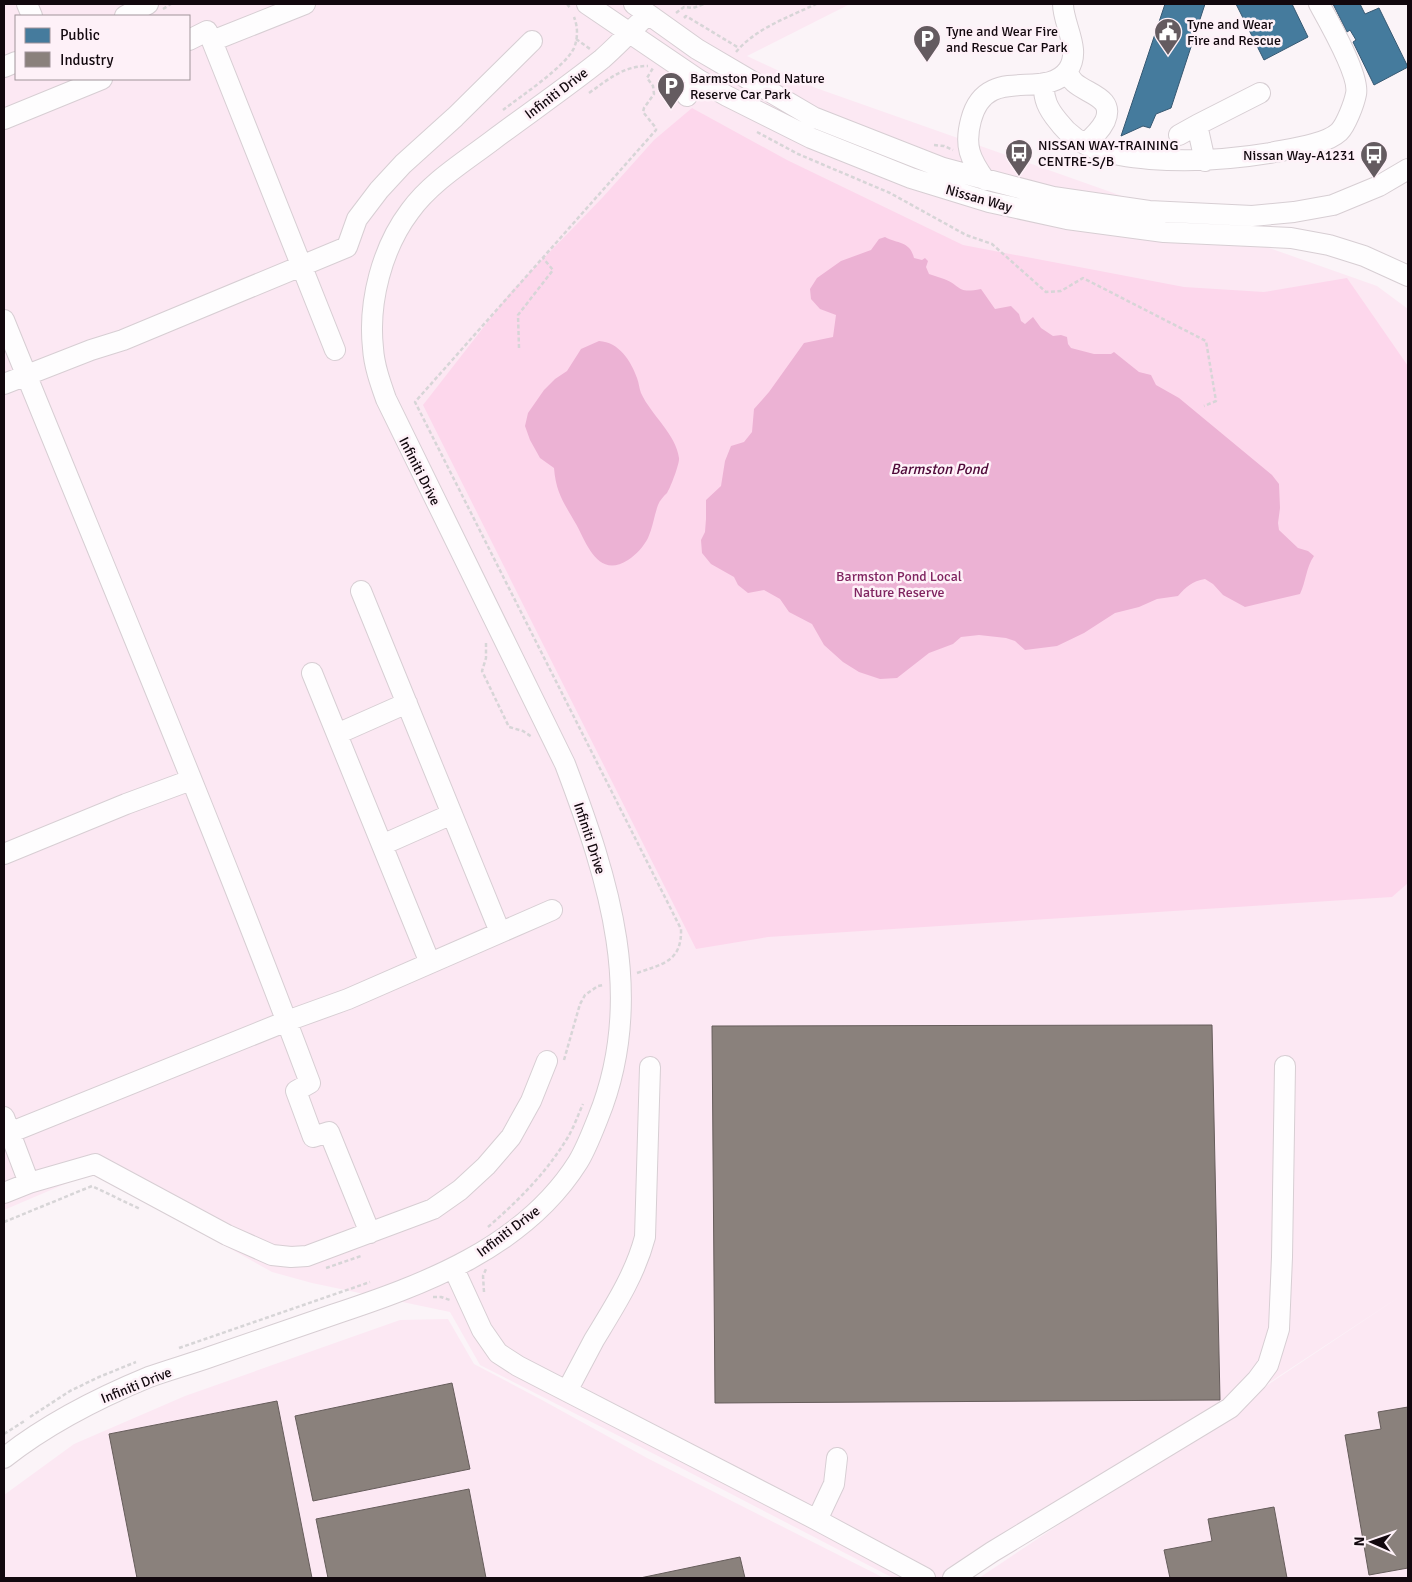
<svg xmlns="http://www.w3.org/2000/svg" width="1412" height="1582" font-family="Signika,sans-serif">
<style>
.built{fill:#fce8f3;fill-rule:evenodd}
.green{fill:#fdd7ec}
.water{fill:#ecb2d4}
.public{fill:#457b9d;stroke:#365872}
.industry{fill:#8a817c;stroke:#665d5b}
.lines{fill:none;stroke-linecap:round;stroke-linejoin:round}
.minor-casing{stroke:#d7ced3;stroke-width:22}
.path{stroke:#d7d5d7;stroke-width:2.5;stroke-dasharray:4 2.5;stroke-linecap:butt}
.minor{stroke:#fefdfe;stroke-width:20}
.labels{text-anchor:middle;stroke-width:5;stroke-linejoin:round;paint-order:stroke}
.poi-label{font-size:14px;fill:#12080e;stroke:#fef1f8;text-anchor:start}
.street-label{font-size:14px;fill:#12080e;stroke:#fef1f8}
.park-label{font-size:14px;fill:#802561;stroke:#fef1f8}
.water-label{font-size:15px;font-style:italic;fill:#4f0939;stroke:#fef1f8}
</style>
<rect width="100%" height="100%" fill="#fbf4f8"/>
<path class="built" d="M4,4H850L747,56L816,88L1377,286L1408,309V1578H979L1399,1297L972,1578H893L660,1457L480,1365L450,1312L312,1283L272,1272L93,1172L4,1210ZM16,16H189V79H16Z
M448,1319L474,1364L542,1400L647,1458L884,1578H4V1495L74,1444L185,1396L400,1320Z"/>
<path class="green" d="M692,108L787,160L963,245L1184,287L1264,292L1347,278L1408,366V883L1392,897L768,937L696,949L423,405L511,292L603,197L654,140Z"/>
<path class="water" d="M885,237C898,244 910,241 914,258L922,260L925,258L928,261L926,267L929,274C934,276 939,277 944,279C962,286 956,294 981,289L995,309L1011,306L1019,314L1021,321L1025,324L1033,317L1041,328L1053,336L1061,335L1067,337L1068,344L1071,348L1094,354H1111L1114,352L1139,372L1151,375L1156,385L1179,398L1272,475L1279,484L1280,508L1278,523L1279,530L1298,548L1308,551L1314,556C1306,567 1306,582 1300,594L1245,607L1223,595L1213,584L1205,579C1192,581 1186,587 1178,596L1157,599L1139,607L1115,613L1084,633L1057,646L1025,650L1015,641L1006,638L979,635L961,637L953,644L929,653L897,678L880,679L859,672L843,662L824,645L812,624L789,612L780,599L764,590L748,593L738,585L734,577L711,564L702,553L701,540L705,532L706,519V500L721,486L725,461L731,446L744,442L752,432L754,409L769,392L804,343L833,337L836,315L820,309L811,299L810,289L817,278L841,261L871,250L879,239Z
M599,341C619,342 631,361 637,378C639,383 639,388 641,393C651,415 676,434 679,458C680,463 670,489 667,493C663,497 660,500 658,505C654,516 653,527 648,538C644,546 636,555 628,560C598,579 587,544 576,524C564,503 556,493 554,468L540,458L530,440L525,426L528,413L544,390L555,379L567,371L581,349Z"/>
<path class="public" d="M1165,4H1205L1171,108L1156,114L1150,128L1143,126L1121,136Z
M1236,4H1292L1308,37L1264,60Z
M1333,4H1360L1365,14L1379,8L1408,67L1374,85L1353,42L1356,40L1350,30L1347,32Z"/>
<path class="industry" d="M1212,1025L1220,1400L715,1403L712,1026Z
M452,1383L470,1469L313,1501L295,1416Z
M277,1401L312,1578H137L109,1434Z
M1408,1407V1568L1369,1575L1345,1435L1381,1429L1378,1412Z
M469,1489L486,1578H328L316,1519Z
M1274,1507L1287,1578H1170L1164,1550L1212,1541L1208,1519Z
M740,1557L745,1578H640Z"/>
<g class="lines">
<defs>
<path id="minor" d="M27,4L32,16
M305,4L212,41L335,350
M587,4L699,80L727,96L811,138L911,178L989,202L1067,219L1164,232L1291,238L1329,245L1364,256L1408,276
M634,4L697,49L813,117L943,168L1053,197L1149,211L1252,216L1294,212L1333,205L1379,186L1408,169
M125,16L148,4
M189,40L207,31L212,41
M4,67L16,62
M1068,70C1069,94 1118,91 1105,121C1100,131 1093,137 1085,144
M1044,83C1043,99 1048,109 1058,121C1080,151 1115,156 1150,159C1192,162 1228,160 1270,153C1289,149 1325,145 1339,132C1346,125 1354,104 1356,94C1360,76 1329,22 1319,4
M687,96L699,80
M4,119L102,79
M1179,135L1197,125
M1205,161L1197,125L1260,93
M985,180C970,159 964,146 971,120C986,62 1045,102 1068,70C1082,50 1063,25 1063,4
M4,320C107,574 214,827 310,1083L296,1091L313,1137L329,1132L370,1233
M4,384L91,350L123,340L347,247L357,219L379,190L403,164L455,117L532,41
M361,591L500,932
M312,673L430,963
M337,734L407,703
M382,845L452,814
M4,854L126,804L191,780
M4,1117L29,1183
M4,1135L287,1021L348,999L552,910
M4,1193L29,1183L95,1164L227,1235L272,1255L291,1257L307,1256L433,1209L460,1190L486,1166L511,1137L531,1101L547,1061
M454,1269L482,1330L498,1353L518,1366L817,1520L925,1578
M567,1391C576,1374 585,1357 594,1340C614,1307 635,1275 645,1237L650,1067
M4,1458C47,1424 98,1398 149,1377C169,1370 190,1364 210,1357C251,1343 291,1329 332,1315C423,1285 524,1248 578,1162C586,1149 592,1133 598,1118C647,998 609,880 565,764L386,399C380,382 374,365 373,348C368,302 382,248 410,211C431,182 464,162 493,140C529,113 567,87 602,59C618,45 633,29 648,14
M817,1520L834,1484L837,1458
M953,1578L992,1552L1230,1408L1257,1380L1268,1365L1279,1329L1282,1257L1285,1066"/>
</defs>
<use href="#minor" class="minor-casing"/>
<path class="path" d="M567,4L571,9
M163,9L171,4
M676,13L684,7L693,8L704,4
M684,18L686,16L739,48
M576,39L590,49
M736,52C756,28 789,17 816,4
M589,93C609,79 623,66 648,66
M503,110C521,96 565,67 574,48C578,38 578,27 574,17
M757,132L798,154L890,193L966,235L992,244L1046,292L1061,291L1083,278L1206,341L1216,401L1204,406
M934,145L944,146L953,150
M519,348L518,315L553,270L543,258
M486,643V658L482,671L509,727L523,731L532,737
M637,973C662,964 682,962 681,929L415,402L656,130V128L643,112L644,108L654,94L653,86L647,78L653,68
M564,1060L580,1004L585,995L598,986L603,985
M4,1222L92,1186L140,1209
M488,1227C519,1200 547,1172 568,1137C574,1127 578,1115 583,1104
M326,1268L361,1256
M484,1292L483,1276L486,1269
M433,1297H441L450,1300
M179,1348L370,1282
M30,1417L70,1391L99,1377L136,1362
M4,1434L26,1420"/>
<use href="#minor" class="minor"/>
</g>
<defs>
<symbol id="civic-pin" viewBox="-11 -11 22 30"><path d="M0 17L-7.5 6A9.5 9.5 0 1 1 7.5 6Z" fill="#645b60" stroke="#fef1f8"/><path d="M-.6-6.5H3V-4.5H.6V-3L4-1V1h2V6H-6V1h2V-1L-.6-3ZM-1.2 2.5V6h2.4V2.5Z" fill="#fff"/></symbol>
<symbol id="parking-pin" viewBox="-11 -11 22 30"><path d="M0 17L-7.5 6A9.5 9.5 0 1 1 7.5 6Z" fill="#645b60" stroke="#fef1f8"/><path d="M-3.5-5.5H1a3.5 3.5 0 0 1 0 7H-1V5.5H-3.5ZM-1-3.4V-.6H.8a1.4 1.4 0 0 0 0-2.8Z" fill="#fff"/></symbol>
<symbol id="bus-pin" viewBox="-11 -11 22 30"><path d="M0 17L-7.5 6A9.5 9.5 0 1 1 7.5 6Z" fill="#645b60" stroke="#fef1f8"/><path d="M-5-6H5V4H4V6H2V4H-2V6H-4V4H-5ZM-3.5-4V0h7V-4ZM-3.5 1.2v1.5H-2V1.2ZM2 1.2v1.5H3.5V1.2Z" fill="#fff"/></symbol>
</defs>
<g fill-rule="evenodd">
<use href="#civic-pin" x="1152" y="16" width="32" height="43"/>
<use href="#parking-pin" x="911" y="23" width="32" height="43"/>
<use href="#parking-pin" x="655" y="70" width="32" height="43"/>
<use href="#bus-pin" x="1003" y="137" width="32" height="43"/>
<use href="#bus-pin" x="1358" y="139" width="32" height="43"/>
</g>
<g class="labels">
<g class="poi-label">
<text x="1187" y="29">Tyne and Wear<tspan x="1187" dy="16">Fire and Rescue</tspan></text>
<text x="946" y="36">Tyne and Wear Fire<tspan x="946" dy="16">and Rescue Car Park</tspan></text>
<text x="690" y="83">Barmston Pond Nature<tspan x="690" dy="16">Reserve Car Park</tspan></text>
<text x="1038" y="150">NISSAN WAY-TRAINING<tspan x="1038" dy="16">CENTRE-S/B</tspan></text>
<text x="1355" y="160" text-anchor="end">Nissan Way-A1231</text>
</g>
<g class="street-label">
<text transform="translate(556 93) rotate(-37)" y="5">Infiniti Drive</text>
<text transform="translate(979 198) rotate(16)" y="5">Nissan Way</text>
<text transform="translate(420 471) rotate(63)" y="5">Infiniti Drive</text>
<text transform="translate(590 838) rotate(72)" y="5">Infiniti Drive</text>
<text transform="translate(508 1231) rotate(-37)" y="5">Infiniti Drive</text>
<text transform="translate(136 1385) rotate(-22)" y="5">Infiniti Drive</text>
</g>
<g class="park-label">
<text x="899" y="581">Barmston Pond Local<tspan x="899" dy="16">Nature Reserve</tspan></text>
</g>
<g class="water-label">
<text x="939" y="474">Barmston Pond</text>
</g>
</g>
<rect width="1412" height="1582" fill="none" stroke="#12080e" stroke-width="10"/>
<rect x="15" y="15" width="175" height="65" fill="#fef1f8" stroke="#a0949a"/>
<rect x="25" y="28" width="25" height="15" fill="#457b9d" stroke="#a0949a"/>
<text x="60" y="40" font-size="15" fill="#12080e">Public</text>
<rect x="25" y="52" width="25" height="15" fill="#8a817c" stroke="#a0949a"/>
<text x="60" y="65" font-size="15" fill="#12080e">Industry</text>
<g transform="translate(1372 1542) rotate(272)" stroke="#fef1f8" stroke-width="4" paint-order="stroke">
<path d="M0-4L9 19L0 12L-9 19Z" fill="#12080e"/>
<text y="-8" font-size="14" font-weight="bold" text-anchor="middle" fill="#12080e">N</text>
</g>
</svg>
